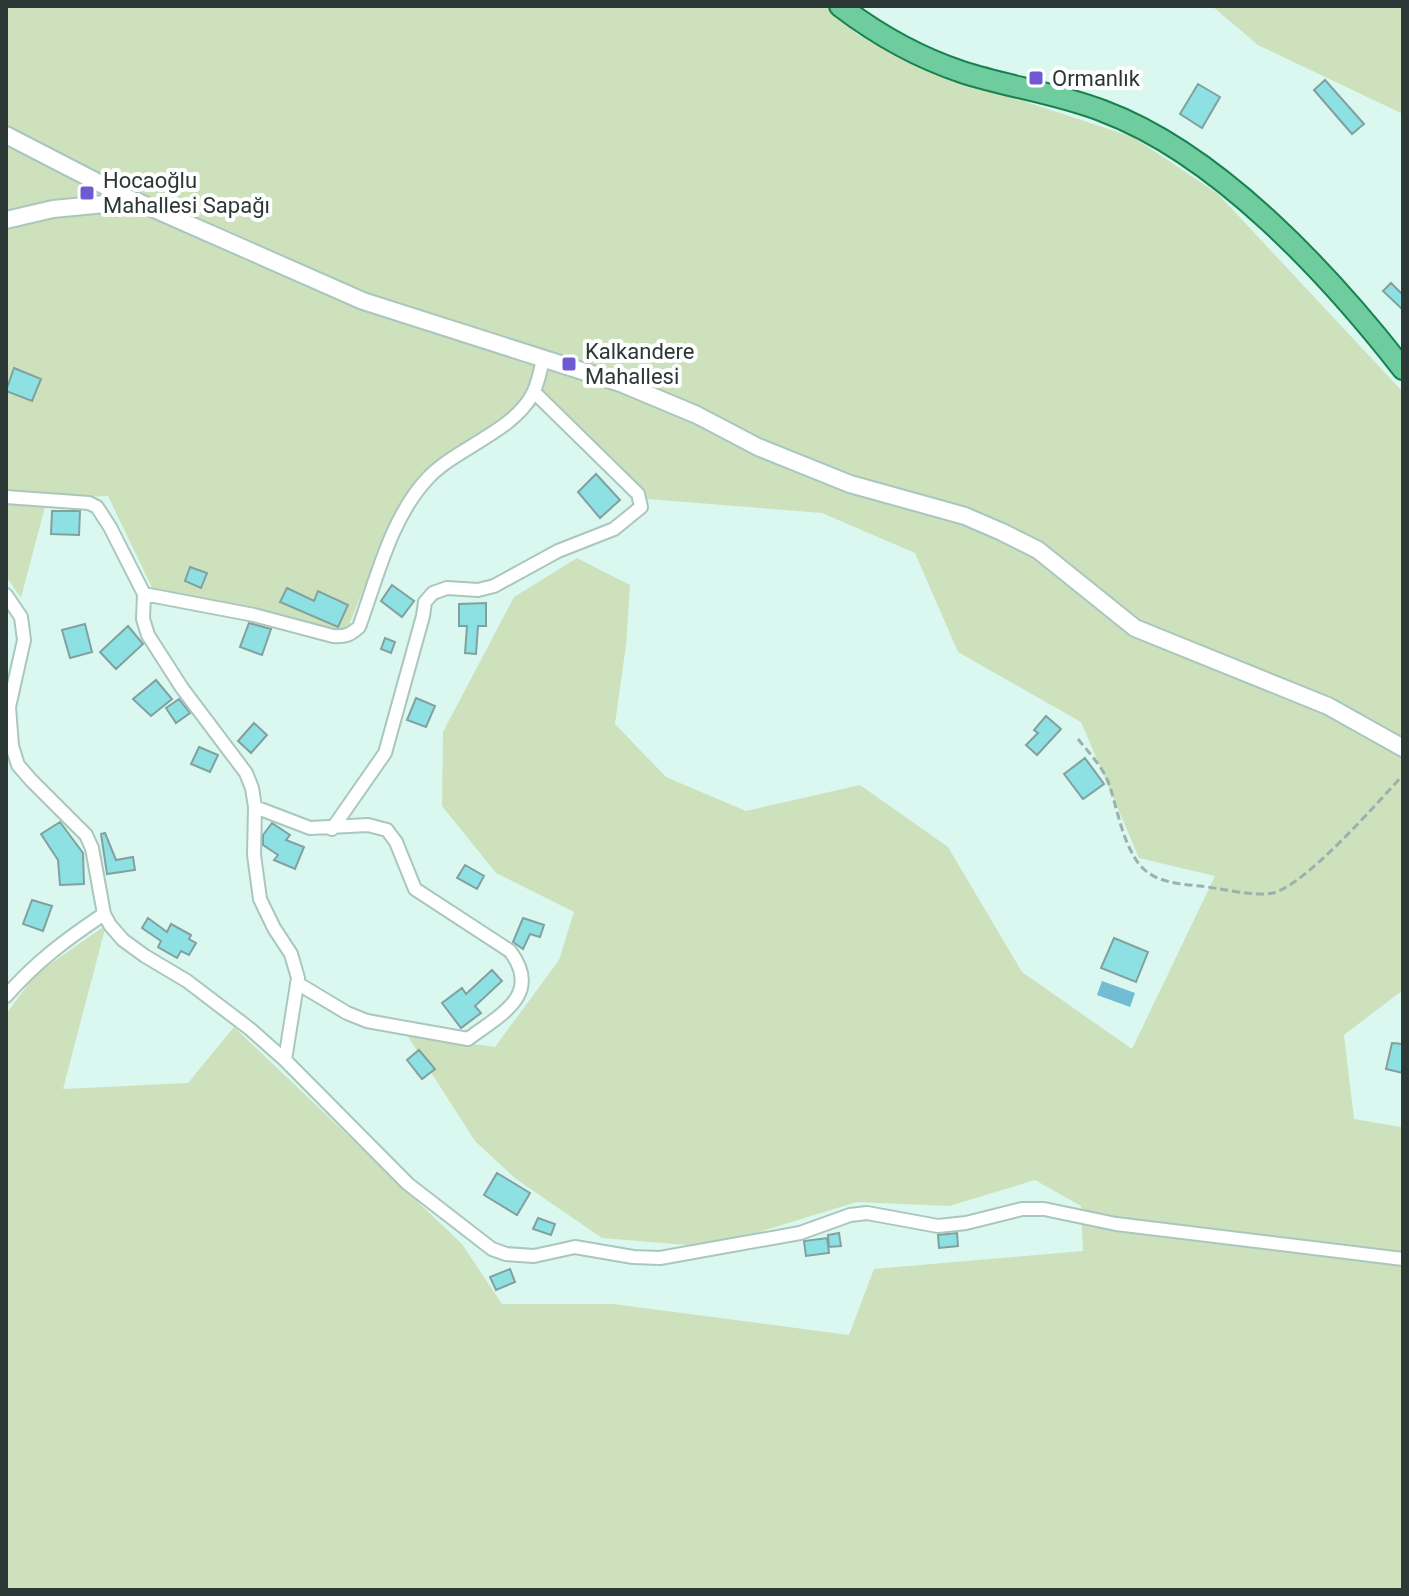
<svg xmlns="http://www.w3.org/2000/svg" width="1409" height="1596" font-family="Roboto,sans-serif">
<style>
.green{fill:#cee1bd}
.water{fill:#72bdd4}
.building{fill:#8de1e3;stroke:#82a0a0;stroke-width:2}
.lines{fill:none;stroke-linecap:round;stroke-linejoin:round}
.minor-casing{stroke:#aac7be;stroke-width:16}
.tertiary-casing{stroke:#aac7be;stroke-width:20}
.primary-casing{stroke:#18824f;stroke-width:24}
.path{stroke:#9ab2ab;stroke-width:3;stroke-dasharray:8 4;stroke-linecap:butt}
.minor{stroke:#fff;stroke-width:12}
.tertiary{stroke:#fff;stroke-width:16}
.primary{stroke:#6ecc9e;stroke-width:20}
.poi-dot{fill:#6f5ad4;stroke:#fff;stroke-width:3}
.labels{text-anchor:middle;stroke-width:8;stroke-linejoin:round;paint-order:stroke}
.poi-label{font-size:22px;fill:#2c3835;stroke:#fff;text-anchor:start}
</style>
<rect width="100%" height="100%" fill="#daf8ef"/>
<path class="green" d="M6,6H828L857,34L932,71L1133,137L1217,193L1403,392V990L1344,1035L1354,1119L1401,1127L1403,1135V1590H6V1014L36,974L106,925L63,1089L188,1083L234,1027L462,1244L502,1304H613L849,1335L874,1269L1083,1251L1081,1206L1035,1180L949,1206L857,1202L710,1247L602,1238L516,1179L475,1141L407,1035L495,1047L559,960L574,912L496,873L442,806L443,732L514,597L577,558L630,585L626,645L615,724L666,777L746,811L860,785L948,847L1022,972L1132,1049L1215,876L1139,858L1081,722L958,652L915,553L822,513L647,499L542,402L460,456L396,511L343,639L156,596L108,496L47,499L21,598L6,576Z
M1212,6H1403V114L1258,45Z"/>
<path class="water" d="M1102,981L1135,993L1130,1007L1097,995Z"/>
<path class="building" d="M1325,80L1364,124L1352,134L1314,90Z
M1198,84L1220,97L1202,128L1180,114Z
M1391,283L1403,295V310L1383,291Z
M14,368L41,379L32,401L6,391Z
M596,474L620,500L600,518L578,492Z
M52,511H80L79,535L51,534Z
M190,567L207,573L201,588L185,581Z
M392,585L414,601L402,617L381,601Z
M287,588L314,601L318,591L348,605L338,627L280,602Z
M486,603V626H478L476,654L465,653L467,626H459V604Z
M249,623L271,629L262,655L240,647Z
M85,624L92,652L70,658L62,630Z
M128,626L143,644L116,669L100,652Z
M385,638L395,642L391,653L381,649Z
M156,680L172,699L151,716L133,699Z
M416,698L435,706L426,727L407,720Z
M179,699L190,713L176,723L166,708Z
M1046,716L1061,729L1037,755L1026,745L1038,733L1034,730Z
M254,723L267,735L251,753L238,741Z
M199,747L218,755L210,772L191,764Z
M1085,758L1104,784L1083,799L1064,774Z
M60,822L83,853L84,884L60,885L58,860L41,834Z
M272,823L290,835L286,840L304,847L295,869L274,860L278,855L263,845V835Z
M105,833L116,860L133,857L135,870L107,874L101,834Z
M465,865L484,876L477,889L457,878Z
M32,900L52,906L43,931L23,924Z
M148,918L167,932L171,924L191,935L189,939L196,943L189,955L181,951L177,958L158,947L161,941L142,928Z
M523,918L544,925L540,937L530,934L523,949L513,942Z
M1114,938L1148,952L1136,982L1101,968Z
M492,970L502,981L475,1006L481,1013L461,1028L442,1003L462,988L466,994Z
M1392,1043L1403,1044V1073L1386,1069Z
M419,1050L435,1069L422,1079L407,1060Z
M497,1173L530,1193L517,1215L484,1195Z
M538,1218L555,1224L551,1235L533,1229Z
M839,1233L841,1246L829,1247L828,1235Z
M957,1233L958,1246L939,1248L938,1235Z
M827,1238L829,1253L806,1256L804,1241Z
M510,1269L515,1282L496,1290L490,1277Z"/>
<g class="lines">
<defs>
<path id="minor" d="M6,497L89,503L97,507L110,527L144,594L143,619L148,635L182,688L246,773L252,788L255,807L254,855L260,899L274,928L291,954L298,978L285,1060
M144,594L254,615L333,636C345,637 350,635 359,627C377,578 391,517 428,478C456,448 512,432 532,395C538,385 540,371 543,360
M6,595L21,617L24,640L9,707L12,746L18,765L31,780L86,835L92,848L104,914L110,925L123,940L145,956L187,981L250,1029L285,1060L408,1184L492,1249L506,1254L534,1256L575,1247L633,1257L660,1258L800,1233L850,1215L867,1213L938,1226L966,1223L1022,1209H1044L1116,1224L1403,1259
M255,807L310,828L368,825L387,830L396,842L415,889L510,951C543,995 500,1015 468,1039L367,1021L347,1013L297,983
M332,829L385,753L423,616L425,602L433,593L447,588L478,590L494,586L558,551L614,529L641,507L638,494L534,392
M6,996C36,962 65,940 104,914"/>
<path id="tertiary" d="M6,135L134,201
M6,220L53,209L136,201L363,301L623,384L697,415L758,447L850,484L965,516L1002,532L1038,550L1135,628L1328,706L1403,748"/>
<path id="primary" d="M840,6C878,35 917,57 962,72C1008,87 1057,93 1103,111C1218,154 1328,273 1403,369"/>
</defs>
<use href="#minor" class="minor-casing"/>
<use href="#tertiary" class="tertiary-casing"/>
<use href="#primary" class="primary-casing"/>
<path class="path" d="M1078,739C1089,753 1103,767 1109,784C1118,811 1122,841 1139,864C1153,882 1178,884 1200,886C1219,888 1255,897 1273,893C1307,884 1377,803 1403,775"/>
<use href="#minor" class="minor"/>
<use href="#tertiary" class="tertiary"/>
<use href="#primary" class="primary"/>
</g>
<g class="poi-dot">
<rect x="1028" y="70" width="16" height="16" rx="4"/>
<rect x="79" y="185" width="16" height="16" rx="4"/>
<rect x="561" y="356" width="16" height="16" rx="4"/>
</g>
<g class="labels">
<g class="poi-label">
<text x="1052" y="86">Ormanlık</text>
<text x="103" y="188">Hocaoğlu<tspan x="103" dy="25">Mahallesi Sapağı</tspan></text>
<text x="585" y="359">Kalkandere<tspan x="585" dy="25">Mahallesi</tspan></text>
</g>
</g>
<rect width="1409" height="1596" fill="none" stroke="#2c3835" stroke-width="16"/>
</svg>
